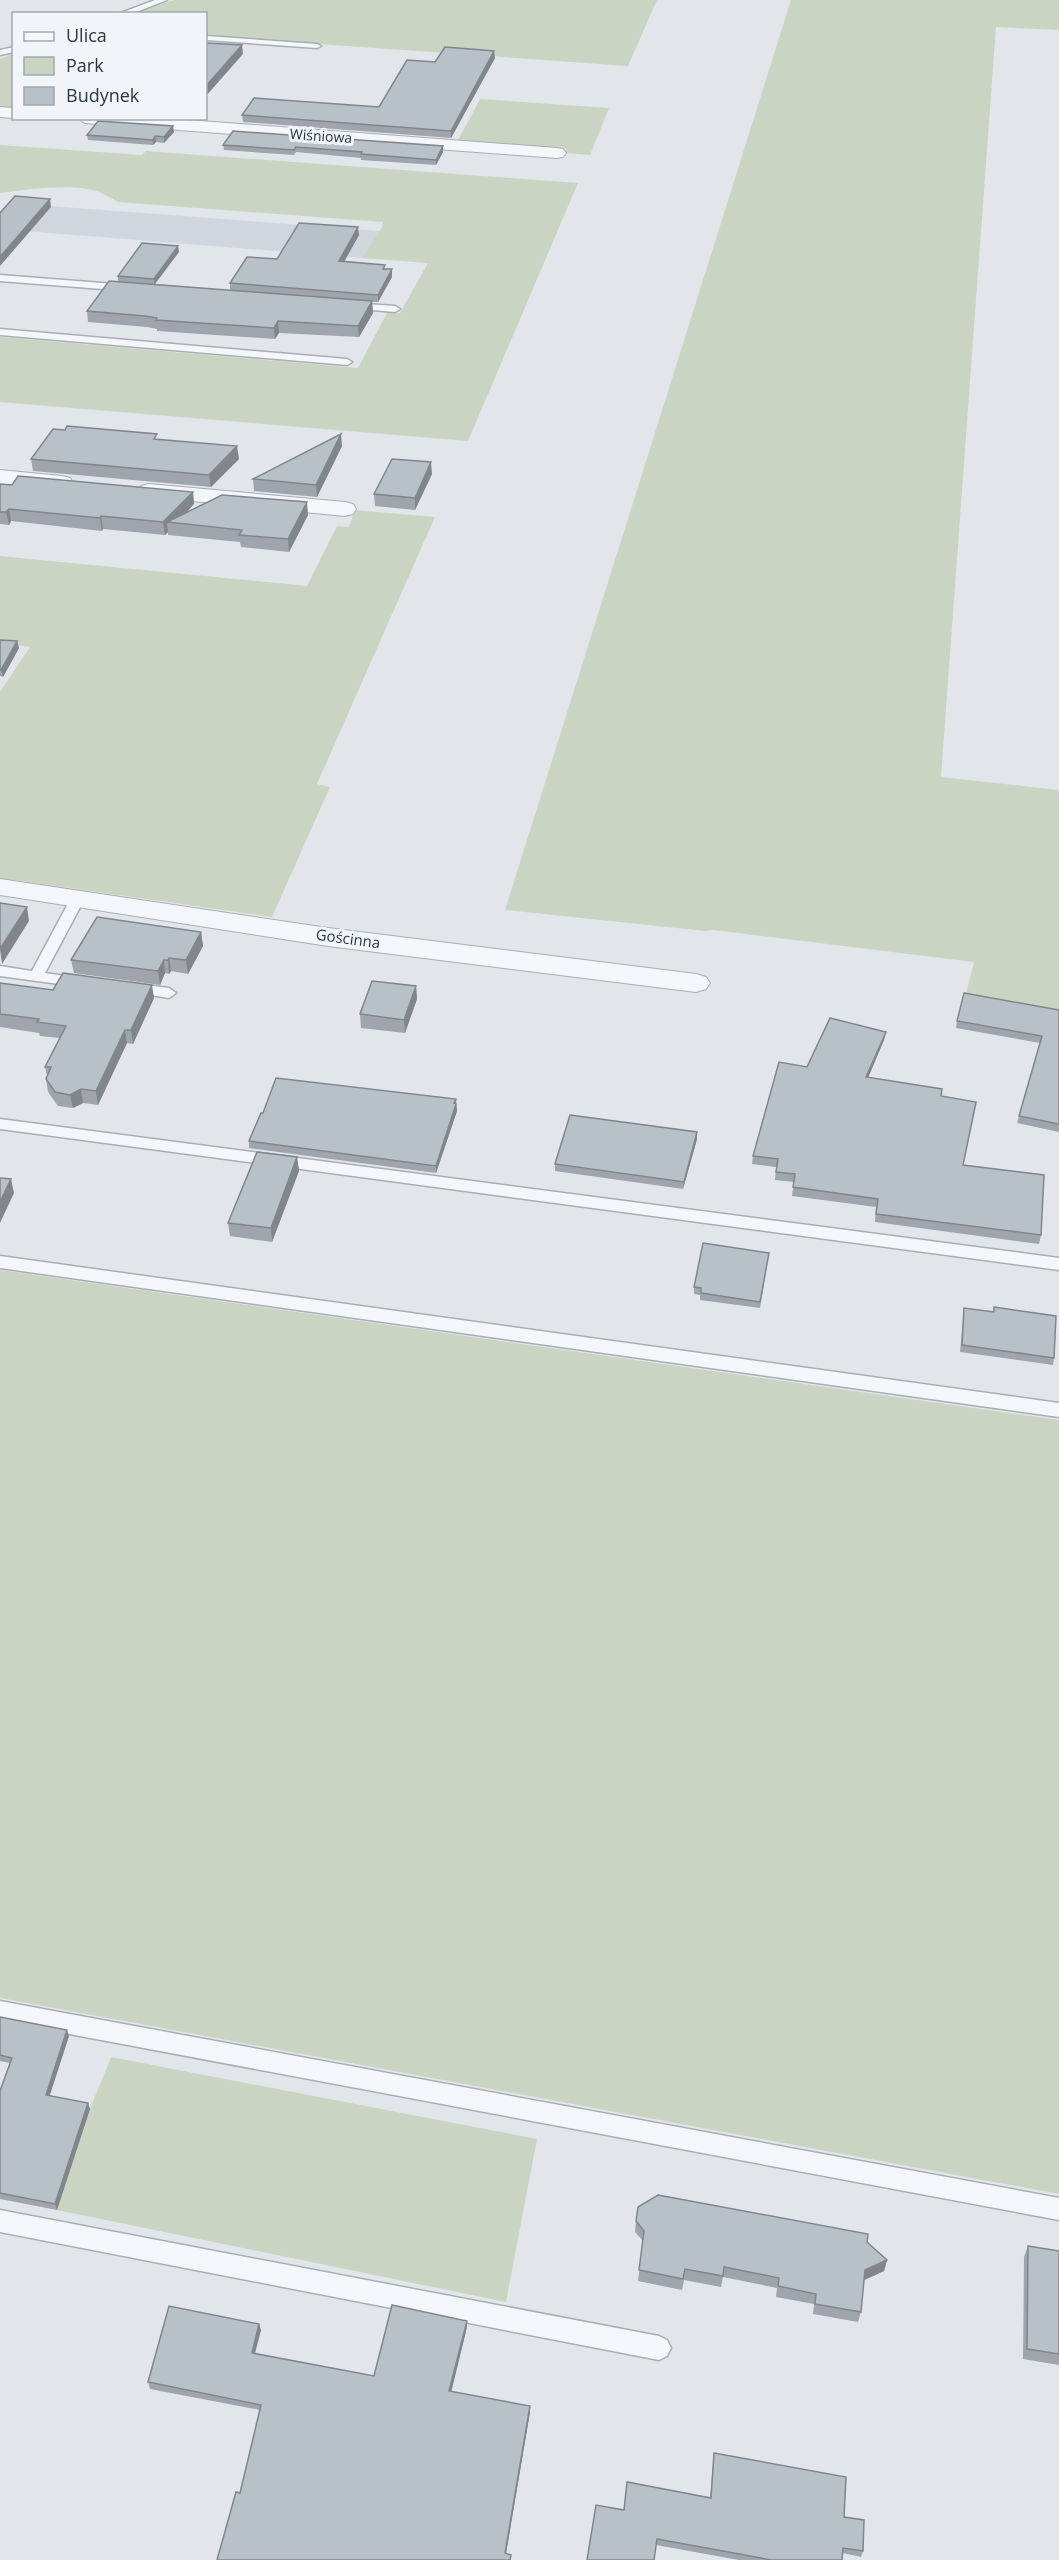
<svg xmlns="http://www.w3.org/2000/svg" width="1059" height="2560" font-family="'Open Sans',sans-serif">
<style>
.built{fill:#cfd6dd}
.green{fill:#c9d5c2}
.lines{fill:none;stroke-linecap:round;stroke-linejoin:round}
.service-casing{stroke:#a7aeb5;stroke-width:3}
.minor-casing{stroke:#a7aeb5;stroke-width:2}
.service{fill:#f5f6f9;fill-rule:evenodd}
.minor{fill:#f5f6f9;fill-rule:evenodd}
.wall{fill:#9ea5ac}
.shaded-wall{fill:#81868c}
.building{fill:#b8c0c8;stroke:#81868c;stroke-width:1.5}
.labels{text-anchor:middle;stroke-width:6;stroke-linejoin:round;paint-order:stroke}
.far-street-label{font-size:14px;fill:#293643;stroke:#f1f5f8}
.street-label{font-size:15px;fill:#293643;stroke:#f1f5f8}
</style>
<rect width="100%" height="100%" fill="#e2e6eb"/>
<path class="built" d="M10,203L380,231L362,258L0,229V215Z"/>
<path class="green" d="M174,0H657L628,66L206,36V14H133Z
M791,0H1059V30L996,27L941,777L1059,790V1011L966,994L974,962L714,930L705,931L505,910Z
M13,54V110L0,109V59Z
M480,99L609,108L590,155L566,153V148L457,142Z
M0,145L142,155L146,151L578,183L468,441L0,402V337L358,368L387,313H400L428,263L362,258L382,227L383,222L118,202C112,199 107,195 101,193C77,182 26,190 0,193Z
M355,510L435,517L317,784L330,787L272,917L0,878V692L30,647L0,643V556L307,586L337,526L349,527Z
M0,1270L1059,1420V2194L0,1998Z
M111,2057L537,2139L506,2302L57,2210L90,2109Z"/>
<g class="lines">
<defs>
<path id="service" d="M155,0H167L131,14H118Z
M206,36L317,44L321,46L317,48L206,40Z
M14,47V52L0,55V50Z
M0,275L128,285L133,288L128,291L0,281Z
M351,303L395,306L400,309L395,312L348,308L346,306Z
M0,329L347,359L352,362L347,365L0,335Z
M78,894L85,898L45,973L86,979L88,982L86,985L81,987L0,976V966L32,971L71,898Z
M131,983L169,988L176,993L169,998L126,991L124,988L126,985Z
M0,1119L1059,1258V1270L0,1129Z
M0,1256L1059,1403V1417L0,1268Z
M0,2001L1059,2198V2220L0,2021Z
M0,2210L659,2336L667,2340L671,2348L667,2356L659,2360L0,2232Z"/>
<path id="minor" d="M0,107L14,108V118L0,117Z
M77,118H161L557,148L563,149L566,153L563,157L557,158L85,123Z
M0,470L62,476L70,478L73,483L70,488L62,490L0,484Z
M149,484L345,502L353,504L356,509L353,514L345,516L141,496L138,491L141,486Z
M0,879L328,928L696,974L706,977L710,983L706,989L696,992L328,946L0,895Z"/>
</defs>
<use href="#service" class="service-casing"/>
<use href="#minor" class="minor-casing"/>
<use href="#service" class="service"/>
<use href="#minor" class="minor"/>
</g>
<path class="wall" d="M495,58L451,138L243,122L242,115L379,107L435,62Z
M174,132L164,143L156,142L153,145L88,140L87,135Z
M223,145L443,146V152L436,165L361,160V158L296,152L294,155L224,150Z
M359,235L344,262L385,269L392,277L378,302H372L373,313L359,337L279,333L275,339L157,331V329L147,327L88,322L87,311L118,281V276L179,252L155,284L230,290V283L277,259Z
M158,439L239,459L211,487L33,471L31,459Z
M342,446L317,497L254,491L253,479Z
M432,474L415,510L375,506L374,494Z
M0,484L193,492L194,504L186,513L308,515L289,552L241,547L240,542L168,535V532L165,535L103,529L102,531L11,521L9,525L0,524Z
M0,640L17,641L19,648L3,677L0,676Z
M201,932L203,946L188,974L171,971L169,974L165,973L160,985L74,973L71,960Z
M0,983L53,990L154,998L133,1044L127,1043L98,1105L83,1103L73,1108L58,1106L48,1092L46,1079L47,1076L45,1067L60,1038L40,1036L39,1033L0,1027Z
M416,986L417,999L405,1033L361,1028L360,1014Z
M1059,1010V1132L1017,1123L1040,1043L956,1028L957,1021Z
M884,1040L868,1077L941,1096L963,1165L1041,1235L1039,1244L875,1222L876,1207L792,1196L794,1182L775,1180L776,1167L752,1164L753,1156L807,1067Z
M456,1104L457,1111L436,1173L249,1148V1141Z
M697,1132V1139L683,1189L555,1171V1164Z
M297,1157L299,1171L272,1242L230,1236L228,1223Z
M769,1253L760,1308L700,1300V1295L694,1294V1287Z
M994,1307L1054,1358L1053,1365L960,1352L964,1308L993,1312Z
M0,2017L69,2036L49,2096L90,2109L57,2210L0,2199V2091L10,2063L0,2061Z
M636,2221L867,2242L887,2260L884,2271L864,2280L861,2312L858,2322L813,2314L814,2304L776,2297L777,2288L723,2277L721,2287L684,2280L682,2290L638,2281L643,2241L635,2232Z
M1028,2246L1059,2251V2365L1023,2359L1024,2257Z
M467,2321V2327L451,2391L530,2412L506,2554L511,2555V2560H217L240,2493L260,2410L150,2389L148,2382L259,2324L261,2330L255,2354L374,2376Z
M714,2453L844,2517L863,2551L861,2557L843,2553L842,2560H739L656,2545L624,2510L710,2498Z"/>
<path class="shaded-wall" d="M242,45L243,54L206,96V86Z
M494,51L495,58L451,138V131Z
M173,126L174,132L164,143V137Z
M155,136L156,142L153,145V140Z
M443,146V152L436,165V160Z
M50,199L51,207L0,266V257Z
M358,227L359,235L340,269L339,261Z
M178,246L179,252L154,285V279Z
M392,269V277L378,302V295Z
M372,301L373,313L359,337L358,326Z
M278,321L279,333L275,339L274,328Z
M341,434L342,446L317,497L316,485Z
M237,446L239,459L211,487L209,475Z
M431,462L432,474L415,510V498Z
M193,492L194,504L176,523L167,522L168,532L165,535L163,522Z
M307,502L308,515L289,552L288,539Z
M9,509L11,521L9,525L6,512Z
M101,516L103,529L102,531L100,518Z
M17,641L19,648L3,677L1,670Z
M27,907L29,921L2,964L0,949Z
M201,932L203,946L188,974L186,960Z
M169,958L171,971L169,974L168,960Z
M164,960L165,973L160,985L158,971Z
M152,985L154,998L133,1044L131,1030Z
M416,986L417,999L405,1033L404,1020Z
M125,1030L127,1043L98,1105L96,1091Z
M886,1032L884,1040L865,1085L866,1077Z
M81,1089L83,1103L73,1108L70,1095Z
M456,1099L457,1111L436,1173V1166Z
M697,1132V1139L683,1189L684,1182Z
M297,1157L299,1171L272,1242L271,1228Z
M11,1179L14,1193L0,1223V1202Z
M67,2030L69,2036L48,2101L46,2095Z
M88,2103L90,2109L57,2210L55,2204Z
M887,2260L884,2271L862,2281L865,2270Z
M467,2321V2327L450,2397L449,2391Z
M259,2324L261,2330L253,2359L252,2353Z
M530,2406V2412L505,2559V2553Z"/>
<path class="building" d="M206,43L242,45L206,86Z
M445,47L494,51L451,131L242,115L254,98L379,107L407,60L435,62Z
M98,121L173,126L164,137L155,136L153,140L87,135Z
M233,131L443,146L436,160L361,154L362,152L296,147L294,150L223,145Z
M15,196L50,199L0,257V213Z
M299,223L358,227L339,261L385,265L383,269H392L378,295L230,283L247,257L277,259Z
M142,243L178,246L154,279L118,276Z
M109,281L372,301L358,326L278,321L274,328L156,320L157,318L145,316L87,311Z
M67,426L157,434L154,439L237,446L209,475L31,459L53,429L65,430Z
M341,434L316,485L253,479Z
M392,459L431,462L415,498L374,494Z
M18,476L193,492L163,522L101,516L100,518L9,509L6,512H0V484L12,485Z
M222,495L307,502L288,539L239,535L242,530L167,522Z
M0,640L17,641L1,670H0Z
M0,903L27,907L0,949Z
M97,917L201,932L186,960L169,958L168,960H164L158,971L71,960Z
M63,973L152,985L131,1030H125L96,1091L81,1089L70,1095L55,1092L46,1079L51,1067H45L66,1026L37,1022L39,1019L0,1014V983L53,990Z
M372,981L416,986L404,1020L360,1014Z
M964,993L1059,1010V1124L1019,1116L1042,1036L957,1021Z
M830,1018L886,1032L866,1077L942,1089L941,1096L976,1102L963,1165L1044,1175L1041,1235L876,1214L878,1199L793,1187L795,1174L776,1172L778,1159L753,1156L779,1062L807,1067Z
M276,1078L456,1099L454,1103L456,1104L436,1166L249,1141L261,1113H263Z
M570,1115L697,1132L684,1182L555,1164Z
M257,1152L297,1157L271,1228L228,1223Z
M0,1178L11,1179L0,1202Z
M703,1243L769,1253L760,1302L701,1293V1288L694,1287Z
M994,1307L1056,1316L1054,1358L962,1345L964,1308L994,1312Z
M0,2017L67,2030L46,2095L88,2103L55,2204L0,2193V2091L12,2058L0,2055Z
M658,2195L868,2234L867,2242L887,2260L865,2270L861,2312L815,2304L816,2294L778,2286L779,2278L724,2267L723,2276L685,2269L683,2279L639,2270L644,2231L636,2221L638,2207Z
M1028,2246L1059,2251V2354L1027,2349Z
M392,2305L467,2321L449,2391L530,2406L505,2553L511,2555L510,2560H217L236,2492L240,2493L261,2405L148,2382L169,2306L259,2324L252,2353L374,2376Z
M714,2453L846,2477L844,2517L864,2520L863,2551L843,2548L842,2560H772L657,2539L654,2560H587L596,2505L624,2510L627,2482L711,2498Z"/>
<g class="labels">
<g class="far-street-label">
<text transform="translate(321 136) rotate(4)" y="5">Wiśniowa</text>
</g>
<g class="street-label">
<text transform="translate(348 939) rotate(8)" y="5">Gościnna</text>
</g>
</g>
<rect x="12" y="12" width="195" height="108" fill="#f1f5f8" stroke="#a1a9b0" stroke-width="1.5"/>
<rect x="24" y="32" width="30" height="9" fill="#f5f6f9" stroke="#a1a9b0" stroke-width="1.5"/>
<text x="66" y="42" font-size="18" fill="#293643">Ulica</text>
<rect x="24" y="57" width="30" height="18" fill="#c9d5c2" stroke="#a1a9b0" stroke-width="1.5"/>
<text x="66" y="72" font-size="18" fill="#293643">Park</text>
<rect x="24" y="87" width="30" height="18" fill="#b8c0c8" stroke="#a1a9b0" stroke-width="1.5"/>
<text x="66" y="102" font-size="18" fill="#293643">Budynek</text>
</svg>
